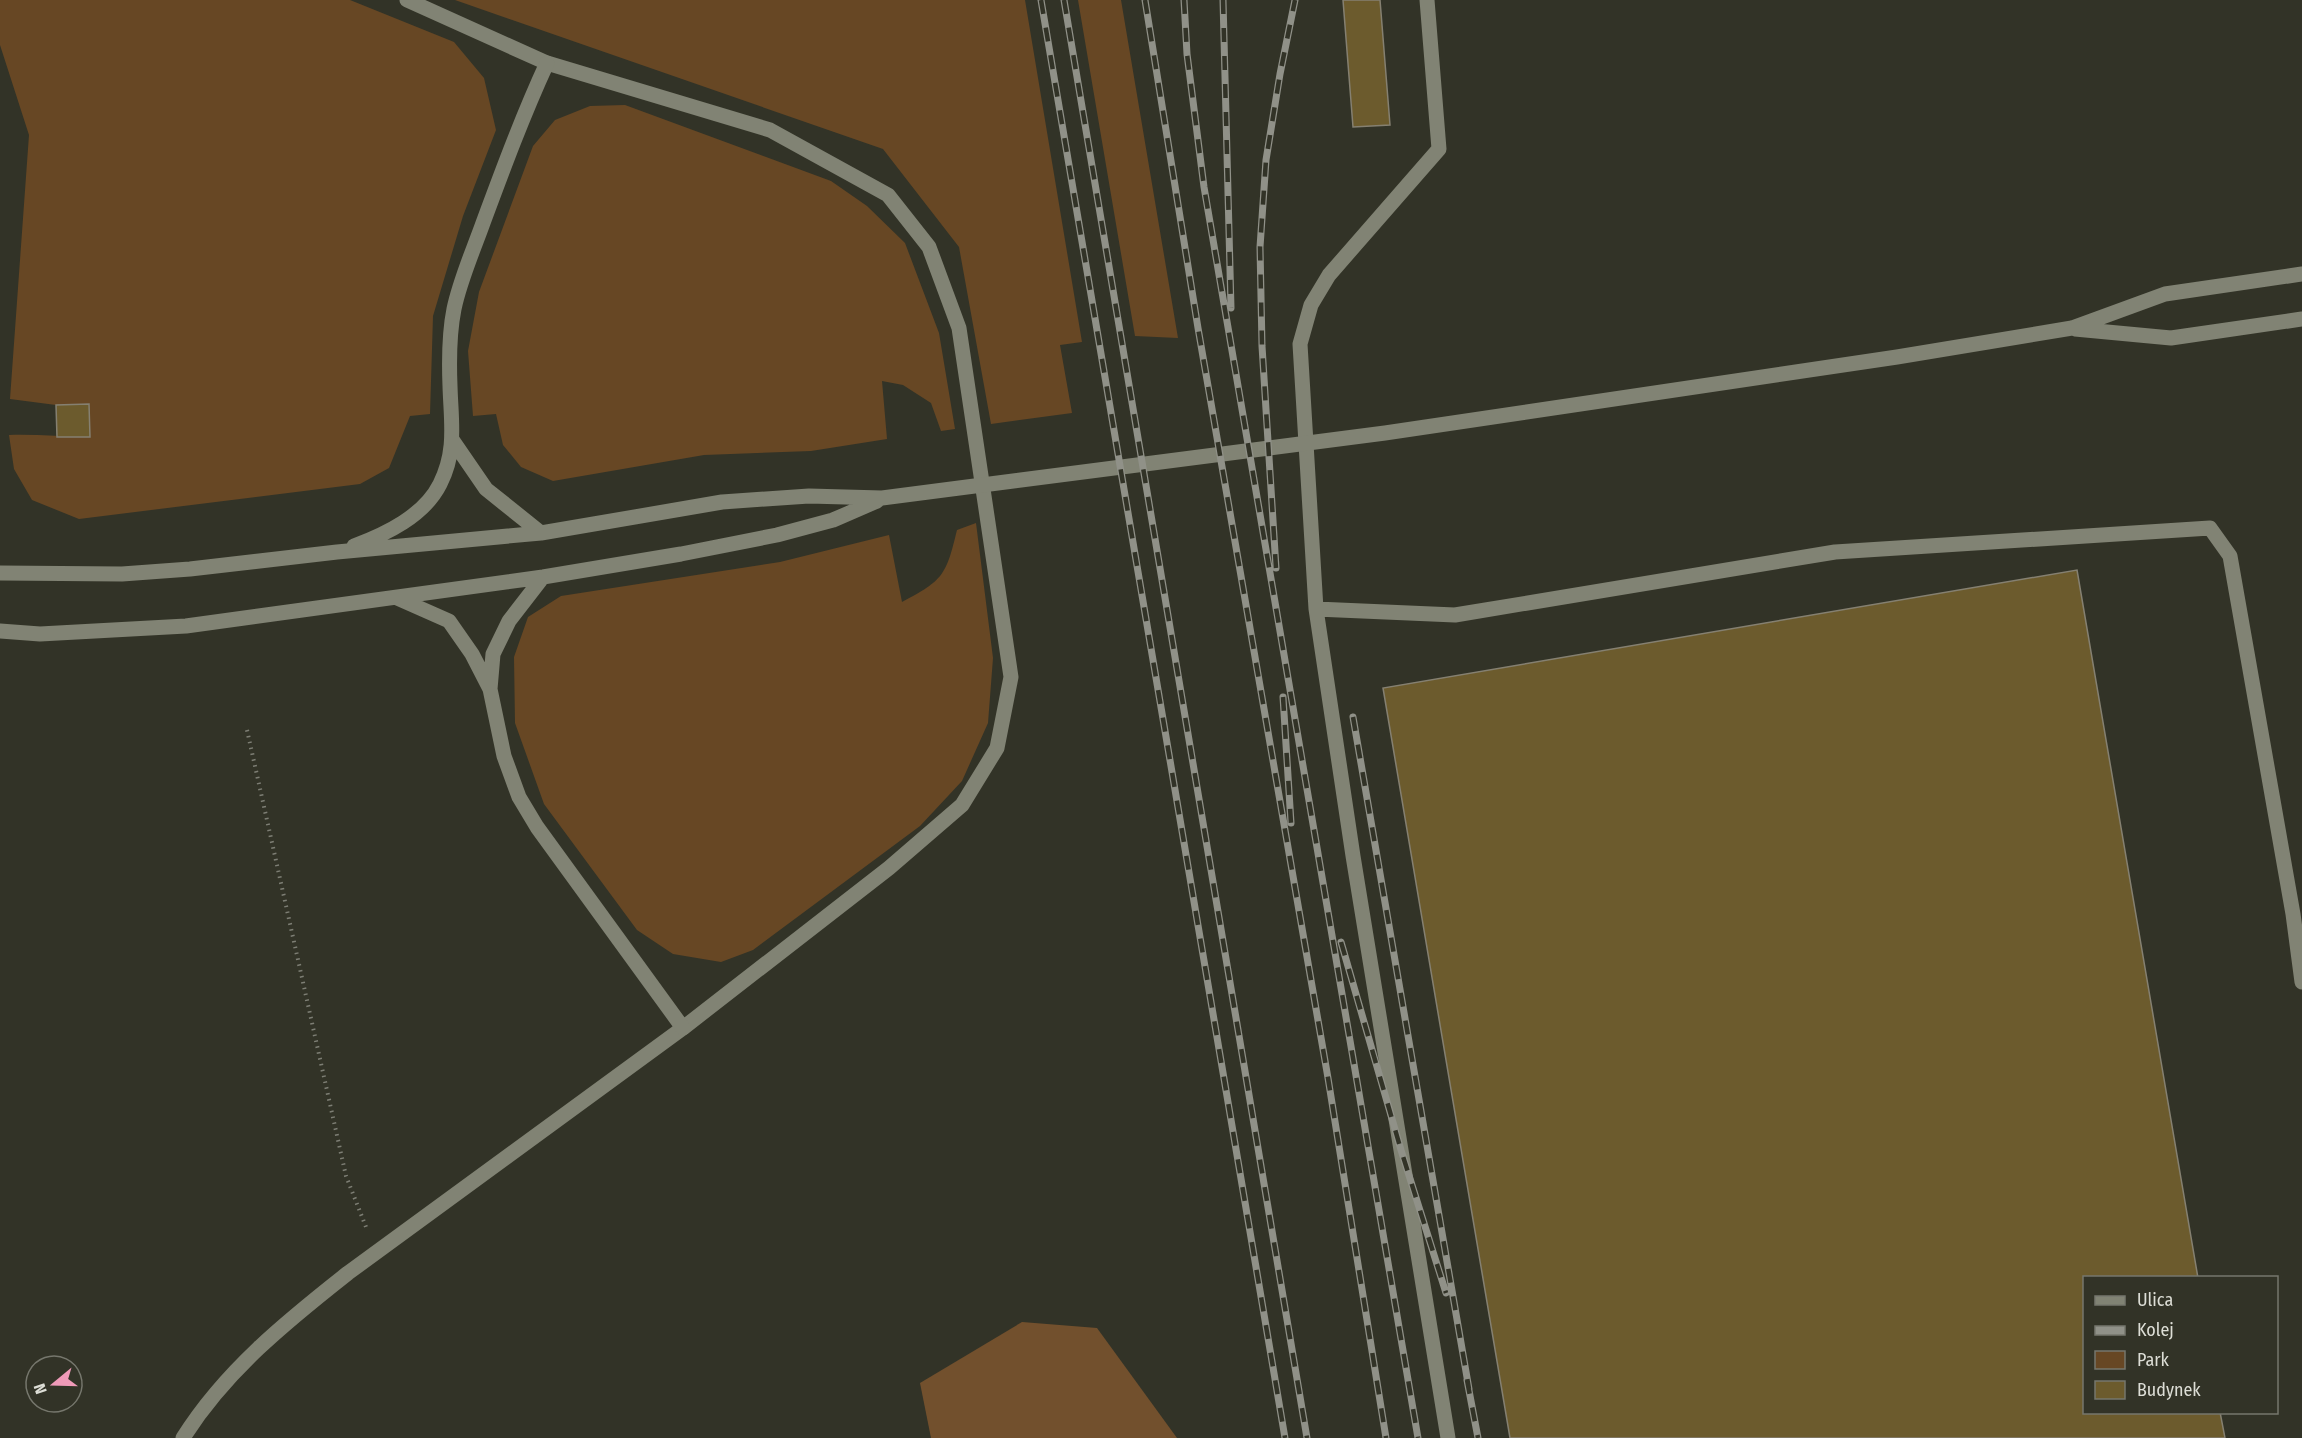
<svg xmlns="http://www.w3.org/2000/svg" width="2302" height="1438" font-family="'Fira Sans Condensed',sans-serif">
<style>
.green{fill:#674724}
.forest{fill:#72502d}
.building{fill:#6c5b2d;stroke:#858071;stroke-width:1.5}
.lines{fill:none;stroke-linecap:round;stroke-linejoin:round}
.path{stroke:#7d7e74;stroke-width:4;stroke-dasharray:1.5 4.5;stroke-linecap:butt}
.service{stroke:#818374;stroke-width:15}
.minor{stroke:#818374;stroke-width:15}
.tertiary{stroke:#818374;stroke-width:15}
.rail-casing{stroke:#909188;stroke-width:7}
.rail{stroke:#323327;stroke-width:4.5;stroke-dasharray:14;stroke-linecap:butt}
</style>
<rect width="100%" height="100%" fill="#323327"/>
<path class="green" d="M0,0H350L454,42L484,78L496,130L463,216L433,316L430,414L410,416L389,468L360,484L79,519L32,500L14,469L9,435C36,434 62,437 89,437V405H56L10,399L29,135L0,45Z
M455,0H1025L1082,342L1060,345L1072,413L991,424L959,247L883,149Z
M1078,0H1121L1178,338L1135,336Z
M625,105L831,181L867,206L905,243L939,333L955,429L941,431L931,403L903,385L882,381L887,439L811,451L704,455L553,481L521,467L503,445L496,414L473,416L468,351L479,292L533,146L555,120L590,106Z
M976,523L993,658L988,723L962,781L920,826L753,950L721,962L673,954L637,930L544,804L515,723L514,657L528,617L561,596L780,562L889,535L902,602C944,580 946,575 957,530Z"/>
<path class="forest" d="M1022,1322L1097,1328L1177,1438H931L920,1383Z"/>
<path class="building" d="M1343,0H1380L1390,125L1353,127Z
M89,404L90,437H57L56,405Z
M2077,570L2198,1278H2084V1412H2220L2225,1438H1510L1383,688Z"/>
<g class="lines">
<path class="path" d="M247,730L346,1176L366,1227"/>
<path class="service" d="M1427,0L1439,149L1329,275L1311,305L1300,344L1316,609L1455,615L1835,552L2210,528L2230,556L2293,914L2302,982
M1316,609L1353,856L1448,1438"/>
<path class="minor" d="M183,1438C225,1371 287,1321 348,1273L683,1028L889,868L962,805L997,748L1011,677L959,328L929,247L888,195L770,130L547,63L407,0"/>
<path class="tertiary" d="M2075,329L2171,338L2302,319
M453,441L486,489L541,533
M354,546C386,534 424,516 440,484C457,450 451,422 450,386C449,361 449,334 454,309C460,280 473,251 483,223C503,169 523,115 547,63
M0,573L122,574L190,569L337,552L541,533L722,502L809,496L882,498L1385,433L1897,357L2072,328L2165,294L2302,274
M397,598L449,621L472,654L490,689L504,756L519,797L537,827L683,1028
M0,631L40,634L186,626L543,577L681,554L777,535L833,520L877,501
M490,689L493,654L509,621L543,577"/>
<defs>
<path id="rail" d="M1041,0L1285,1438
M1064,0L1307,1438
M1145,0L1198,328L1328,1078L1386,1438
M1184,0L1187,54L1204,187L1418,1438
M1223,0L1231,308
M1276,568L1262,346L1260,247L1266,160L1280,74L1295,0
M1283,697L1291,823
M1353,717L1469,1389
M1341,942L1401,1150L1446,1293
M1467,1380L1478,1438"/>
</defs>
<use href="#rail" class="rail-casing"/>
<use href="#rail" class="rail"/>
</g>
<rect x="2083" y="1276" width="195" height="138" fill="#323327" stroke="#76776d" stroke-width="1.5"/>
<rect x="2095" y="1296" width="30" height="9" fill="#818374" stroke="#76776d" stroke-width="1.5"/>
<text x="2137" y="1306" font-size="18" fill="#ddded6">Ulica</text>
<rect x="2095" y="1326" width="30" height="9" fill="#909188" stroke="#76776d" stroke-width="1.5"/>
<text x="2137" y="1336" font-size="18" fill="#ddded6">Kolej</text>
<rect x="2095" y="1351" width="30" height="18" fill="#674724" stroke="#76776d" stroke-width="1.5"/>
<text x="2137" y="1366" font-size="18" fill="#ddded6">Park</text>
<rect x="2095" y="1381" width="30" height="18" fill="#6c5b2d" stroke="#76776d" stroke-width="1.5"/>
<text x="2137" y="1396" font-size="18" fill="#ddded6">Budynek</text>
<g transform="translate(54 1384) rotate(251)"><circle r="28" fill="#323327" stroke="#76776d" stroke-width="1.5"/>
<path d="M0-4.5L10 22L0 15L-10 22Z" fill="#ef9ab8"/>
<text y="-9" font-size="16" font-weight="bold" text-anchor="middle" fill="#ddded6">N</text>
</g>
</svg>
